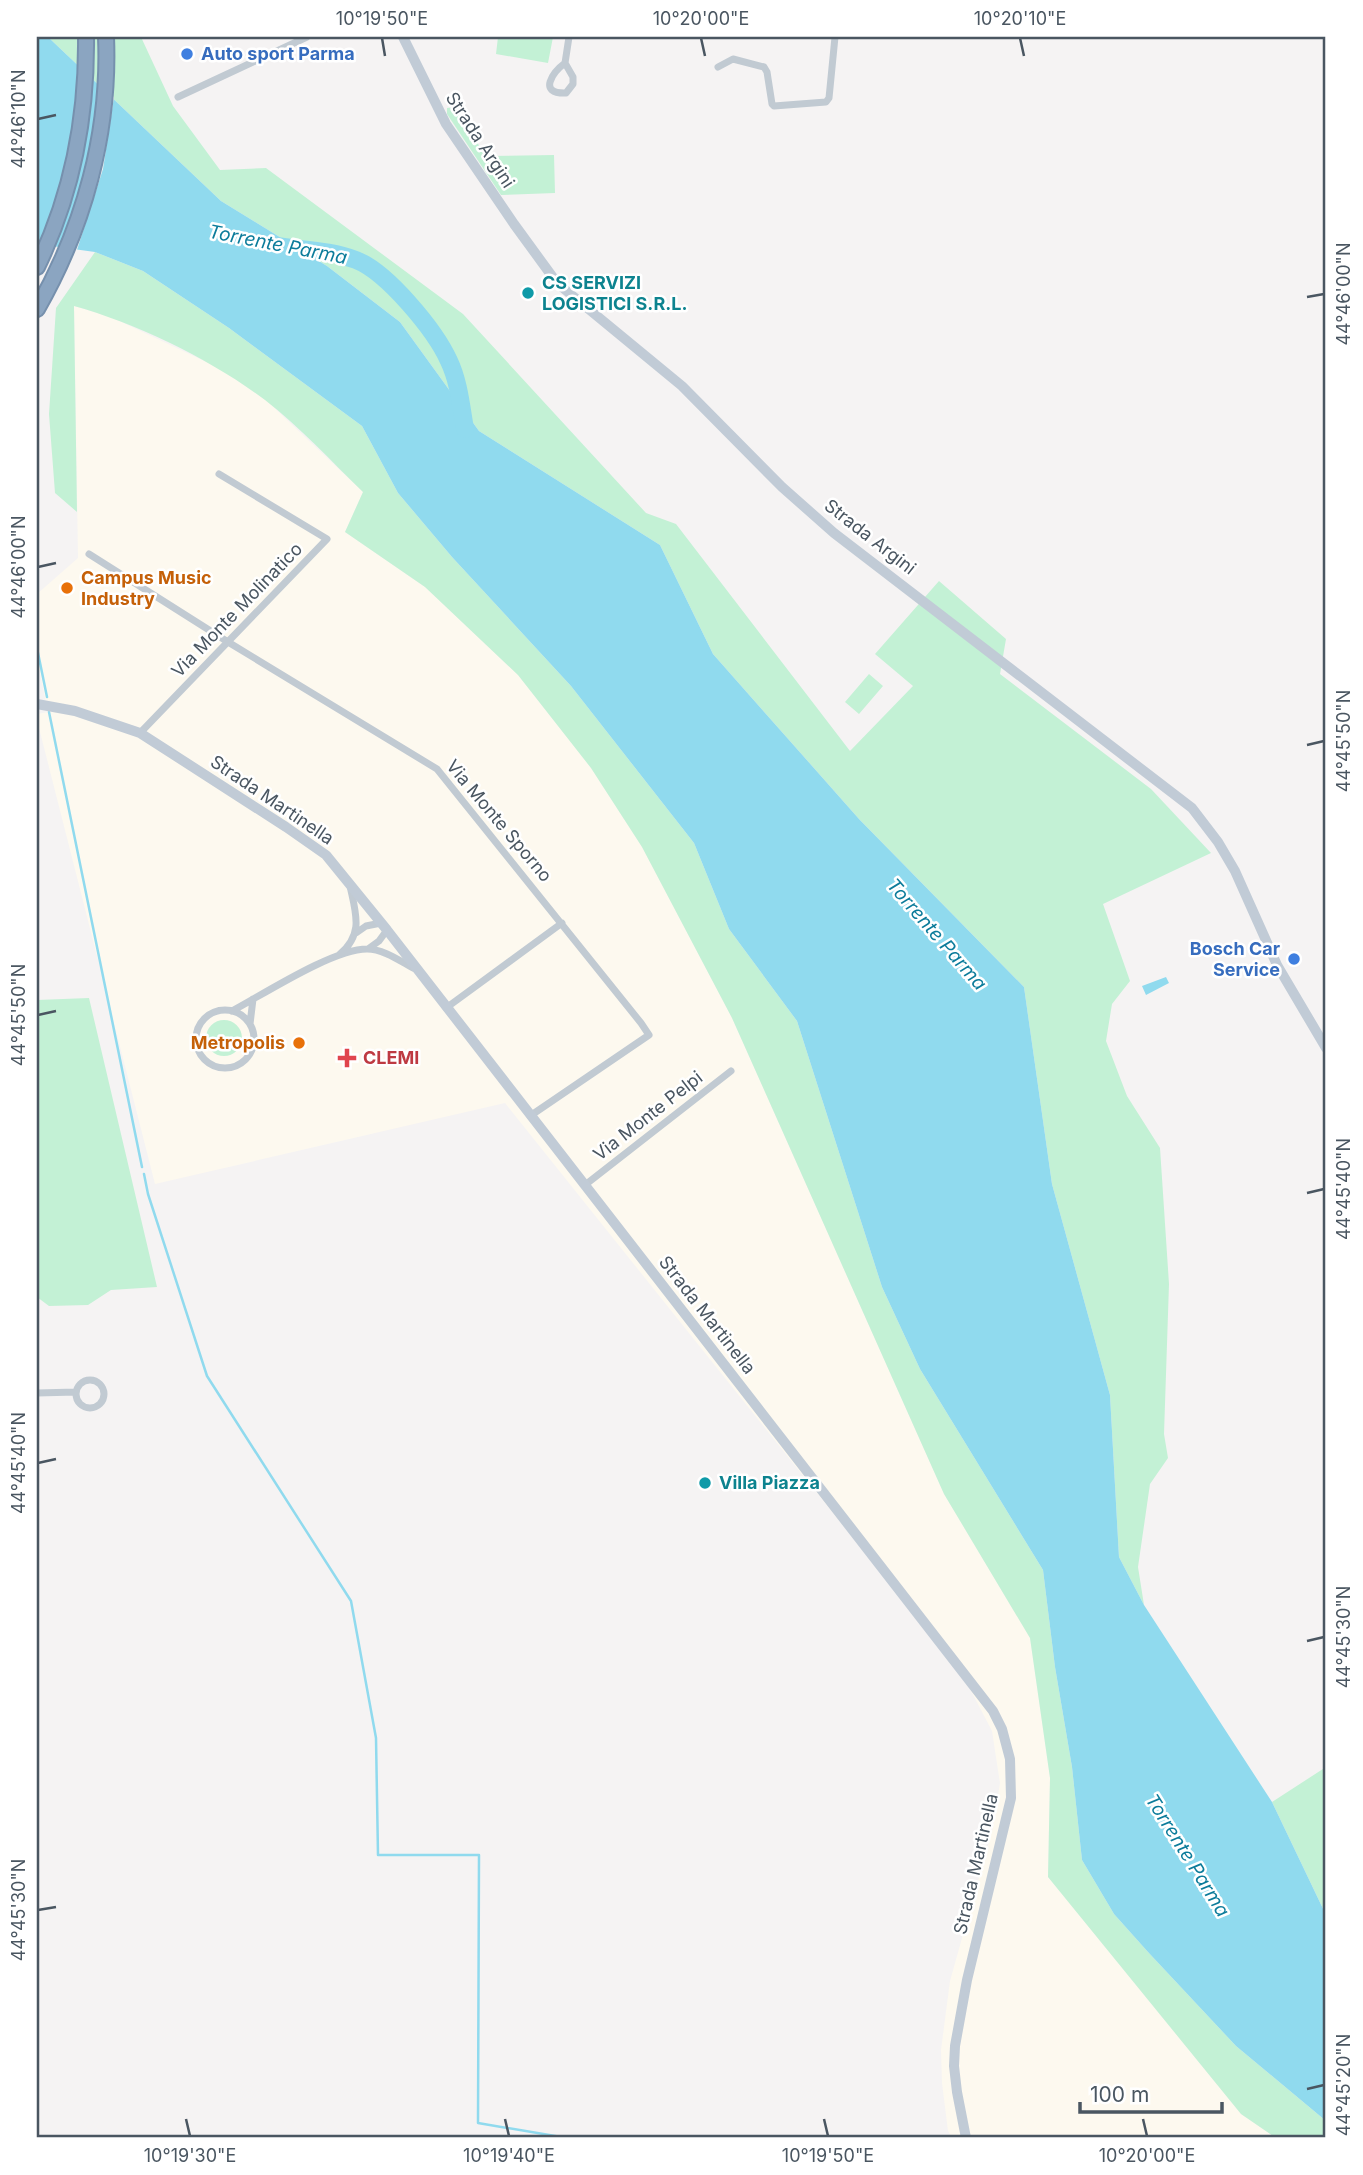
<svg xmlns="http://www.w3.org/2000/svg" width="1363" height="2175" font-family="Inter,sans-serif">
<style>
.commercial{fill:#fdf9ef}
.green{fill:#c3f1d5}
.water{fill:#90daee}
.pier{fill:#f5f3f3}
.lines{fill:none;stroke-linecap:round;stroke-linejoin:round}
.stream{stroke:#90daee;stroke-width:2.5}
.river{stroke:#90daee;stroke-width:18}
.highway-casing{stroke:#7690ad;stroke-width:18}
.street{stroke:#c1cad2;stroke-width:7}
.secondary{stroke:#c1cbd6;stroke-width:10}
.highway{stroke:#8ba5c1;stroke-width:14}
.ticks{fill:none;stroke:#4a5661;stroke-width:2.5}
.shop-dot{fill:#3f7fe0;stroke:#fff;stroke-width:2.5}
.culture-dot{fill:#0f9aa8;stroke:#fff;stroke-width:2.5}
.food-dot{fill:#e8710a;stroke:#fff;stroke-width:2.5}
.health-dot{fill:#e0444e;stroke:#fff;stroke-width:2.5}
.labels{text-anchor:middle;stroke-width:5;stroke-linejoin:round;paint-order:stroke}
.shop-label{font-size:18px;font-weight:bold;fill:#366cbe;stroke:#fff;text-anchor:start}
.street-label{font-size:18px;fill:#4a5661;stroke:#fff}
.culture-label{font-size:18px;font-weight:bold;fill:#0d838f;stroke:#fff;text-anchor:start}
.food-label{font-size:18px;font-weight:bold;fill:#c56008;stroke:#fff;text-anchor:start}
.health-label{font-size:18px;font-weight:bold;fill:#be3a42;stroke:#fff;text-anchor:start}
.water-label{font-size:19px;font-style:italic;fill:#0c7c9b;stroke:#fff}
.neatline{fill:none;stroke:#4a5661;stroke-width:2.5}
.ticks-label{font-size:18px;text-anchor:middle;fill:#4a5661}
</style>
<rect width="100%" height="100%" fill="#f5f3f3"/>
<path class="commercial" d="M74,306L111,317L219,368L267,401L363,492L345,532L425,587L518,675L591,768L642,847L732,1018L944,1494L1030,1638L1050,1778L1048,1877L1241,2114L1276,2138H952L948,2131L942,2083L941,2050L950,1981L992,1831L1000,1783L992,1731L969,1687L913,1613L505,1103L155,1184L37,720V714L48,712L37,659V594L78,558Z"/>
<path class="green" d="M48,37H141L173,106L220,170L266,168L463,314L646,513L676,524L850,751L913,686L875,654L939,581L1006,639L1000,674L1151,789L1211,853L1103,904L1130,981L1112,1004L1106,1041L1127,1096L1160,1148L1169,1284L1164,1434L1168,1458L1150,1484L1138,1567L1144,1605L1119,1557L1110,1395L1052,1184L1024,987L859,819L713,654L660,545L479,431L400,322L327,266L221,201Z
M498,37H553L548,63L496,54Z
M457,107L485,156L554,155L555,193L501,195L447,114V108Z
M95,252L143,271L229,328L362,426L398,493L452,557L571,686L694,843L729,929L797,1021L882,1287L920,1369L1043,1570L1055,1667L1072,1767L1082,1860L1114,1914L1148,1952L1236,2046L1326,2121V2138H1276L1241,2114L1048,1877L1050,1778L1030,1638L944,1494L732,1018L642,847L591,768L518,675L425,587L345,532L363,492C332,462 299,426 265,400C212,360 138,324 74,306L77,512L55,493L49,414L56,308Z
M869,674L883,686L859,714L845,702Z
M89,998L157,1287L111,1290L88,1305L49,1306L37,1297V1000Z
M206 1038a18 18 0 1 1 36 0a18 18 0 1 1-36 0Z
M1326,1767V1915L1272,1802Z"/>
<path class="water" d="M37,37H48L221,201L327,266L400,322L479,431L660,545L713,654L859,819L1024,987L1052,1184L1110,1395L1119,1557L1144,1605L1272,1802L1326,1915V2121L1236,2046L1148,1952L1114,1914L1082,1860L1072,1767L1055,1667L1043,1570L920,1369L882,1287L797,1021L729,929L694,843L571,686L452,557L398,493L362,426L229,328L143,271L95,252L37,244Z
M1166,977L1169,983L1146,995L1142,986Z"/>
<path class="pier" d="M99,82L114,97L103,169L76,253L59,251L70,224L87,165L95,124Z"/>
<g class="lines">
<path class="stream" d="M37,648L47,697
M49,712L142,1167
M144,1174L148,1194L207,1376L351,1601L376,1738L378,1855H479L478,2123L567,2138"/>
<path class="river" d="M276,246C302,250 331,250 356,260C387,272 435,330 449,361C459,382 461,406 465,429"/>
<defs>
<path id="highway" d="M37,267C72,195 87,117 86,37
M37,309C84,227 110,132 106,37"/>
</defs>
<use href="#highway" class="highway-casing"/>
<path class="street" d="M565,63C553,72 537,94 566,93L573,84V77L565,63L569,37
M718,67L733,59L764,67L767,72L772,104L774,106L826,102L829,98L835,37
M178,97L307,37
M89,554L228,642L437,769L641,1023L649,1035L530,1116
M140,733L327,539L219,474
M356,933L366,926L381,923
M368,949L379,941L387,930
M339,955C364,934 356,914 350,886
M446,1008L562,923
M196 1039a29 29 0 1 1 58 0a29 29 0 1 1-58 0Z
M232,1011C264,994 333,949 367,949C383,949 400,961 413,968
M250,1024L253,999
M585,1185L731,1071
M76 1394a14 14 0 1 1 28 0a14 14 0 1 1-28 0Z
M37,1393L76,1392"/>
<path class="secondary" d="M403,37L446,124L514,224L557,283L682,386L782,487L834,533L1192,808L1218,842L1235,871L1277,965L1326,1048
M37,704L75,711L140,733L286,827L326,855L387,930L993,1711L1002,1729L1010,1759L1011,1798L967,1980L955,2046L954,2066L957,2092L966,2138"/>
<use href="#highway" class="highway"/>
</g>
<path class="ticks" d="M382,38L385,56M701,38L705,56M1020,38L1024,56M38,119L56,115M1307,297L1324,294M38,567L56,563M1307,745L1324,741M38,1015L56,1011M1307,1193L1324,1189M38,1463L56,1459M1307,1641L1324,1637M38,1910L56,1907M1307,2089L1324,2085M186,2119L190,2136M505,2119L509,2136M824,2119L828,2136M1143,2119L1147,2136"/>
<g class="shop-dot">
<circle cx="187" cy="54" r="7"/>
<circle cx="1294" cy="959" r="7"/>
</g>
<g class="culture-dot">
<circle cx="528" cy="293" r="7"/>
<circle cx="705" cy="1483" r="7"/>
</g>
<g class="food-dot">
<circle cx="67" cy="588" r="7"/>
<circle cx="299" cy="1043" r="7"/>
</g>
<path class="health-dot" d="M343.5 1047.5h7v7h7v7h-7v7h-7v-7h-7v-7h7z"/>
<g class="labels">
<g class="shop-label">
<text x="201" y="60">Auto sport Parma</text>
<text x="1280" y="955" text-anchor="end">Bosch Car<tspan x="1280" dy="21">Service</tspan></text>
</g>
<g class="street-label">
<text transform="translate(480 140) rotate(57)" y="6">Strada Argini</text>
<text transform="translate(870 537) rotate(38)" y="6">Strada Argini</text>
<text transform="translate(237 610) rotate(-46)" y="6">Via Monte Molinatico</text>
<text transform="translate(272 800) rotate(34)" y="6">Strada Martinella</text>
<text transform="translate(499 821) rotate(50)" y="6">Via Monte Sporno</text>
<text transform="translate(648 1116) rotate(-38)" y="6">Via Monte Pelpi</text>
<text transform="translate(707 1315) rotate(52)" y="6">Strada Martinella</text>
<text transform="translate(976 1864) rotate(-77)" y="6">Strada Martinella</text>
</g>
<g class="culture-label">
<text x="542" y="289">CS SERVIZI<tspan x="542" dy="21">LOGISTICI S.R.L.</tspan></text>
<text x="719" y="1489">Villa Piazza</text>
</g>
<g class="food-label">
<text x="81" y="584">Campus Music<tspan x="81" dy="21">Industry</tspan></text>
<text x="285" y="1049" text-anchor="end">Metropolis</text>
</g>
<g class="health-label">
<text x="363" y="1064">CLEMI</text>
</g>
<g class="water-label">
<text transform="translate(278 244) rotate(11)" y="7">Torrente Parma</text>
<text transform="translate(937 934) rotate(49)" y="7">Torrente Parma</text>
<text transform="translate(1188 1855) rotate(58)" y="7">Torrente Parma</text>
</g>
</g>
<rect width="1363" height="2175" fill="none" stroke="#ffffff" stroke-width="77"/>
<path d="M1080 2102v10h142v-10" fill="none" stroke="#4a5661" stroke-width="3.5"/>
<text x="1090" y="2102" font-size="21" fill="#4a5661" stroke="#ffffff" stroke-width="5" paint-order="stroke">100 m</text>
<rect x="38" y="38" width="1286" height="2098" class="neatline"/>
<g class="ticks-label">
<text x="382" y="25">10°19'50"E</text>
<text x="701" y="25">10°20'00"E</text>
<text x="1020" y="25">10°20'10"E</text>
<text transform="translate(19 119) rotate(-90)" y="6">44°46'10"N</text>
<text transform="translate(1344 294) rotate(-90)" y="6">44°46'00"N</text>
<text transform="translate(19 567) rotate(-90)" y="6">44°46'00"N</text>
<text transform="translate(1344 741) rotate(-90)" y="6">44°45'50"N</text>
<text transform="translate(19 1015) rotate(-90)" y="6">44°45'50"N</text>
<text transform="translate(1344 1189) rotate(-90)" y="6">44°45'40"N</text>
<text transform="translate(19 1463) rotate(-90)" y="6">44°45'40"N</text>
<text transform="translate(1344 1637) rotate(-90)" y="6">44°45'30"N</text>
<text transform="translate(19 1910) rotate(-90)" y="6">44°45'30"N</text>
<text transform="translate(1344 2085) rotate(-90)" y="6">44°45'20"N</text>
<text x="190" y="2162">10°19'30"E</text>
<text x="509" y="2162">10°19'40"E</text>
<text x="828" y="2162">10°19'50"E</text>
<text x="1147" y="2162">10°20'00"E</text>
</g>
</svg>
